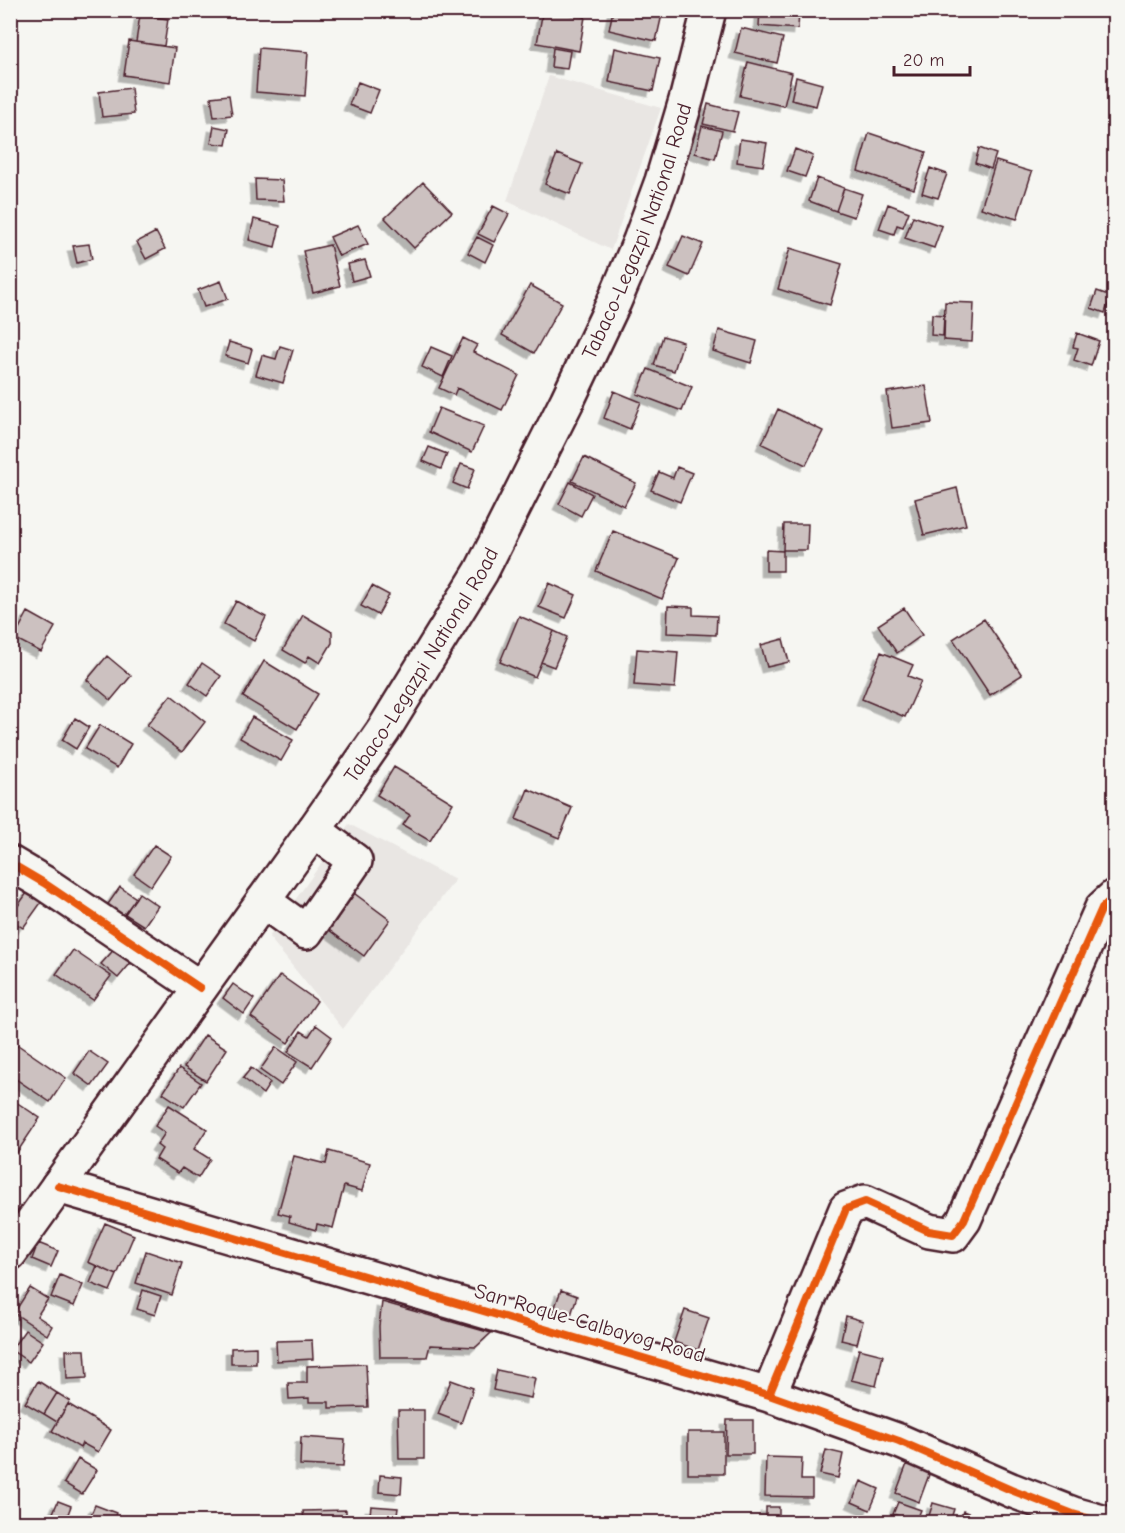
<svg xmlns="http://www.w3.org/2000/svg" width="1125" height="1533" font-family="'Comic Neue',sans-serif">
<style>
.built{fill:#e9e6e3}
.building{fill:#ccc1c0;stroke:#4a1f2b;stroke-width:1.5;filter:url(#shadow)}
.lines{fill:none;stroke-linecap:round;stroke-linejoin:round}
.minor-casing{stroke:#4a1f2b;stroke-width:38}
.major-casing{stroke:#4a1f2b;stroke-width:38}
.minor{stroke:#f6f6f2;stroke-width:33}
.major{stroke:#f6f6f2;stroke-width:33}
.cycleway-casing{stroke:#f6f6f2;stroke-width:11}
.cycleway{stroke:#e8590c;stroke-width:8}
.labels{text-anchor:middle;stroke-width:4.5;stroke-linejoin:round;paint-order:stroke}
.street-label{font-size:21px;fill:#4a1f2b;stroke:#f6f6f2}
</style>
<defs>
<filter id="shadow"><feDropShadow dx="-5.5" dy="5.5" stdDeviation="0" flood-color="#0004"/></filter>
</defs>
<rect width="100%" height="100%" fill="#f6f6f2"/>
<filter id="ink" filterUnits="userSpaceOnUse"><feTurbulence type="fractalNoise" baseFrequency=".0167" numOctaves="2"/><feDisplacementMap in="SourceGraphic" scale="12" xChannelSelector="R" yChannelSelector="G"/><feConvolveMatrix kernelMatrix="1 2 1 2 8 2 1 2 1" color-interpolation-filters="sRGB"/></filter>
<g filter="url(#ink)">
<path class="built" d="M549,76L661,108L611,250L507,201Z
M349,824L455,880L343,1029L269,937Z"/>
<path class="building" d="M543,10L585,17L579,51L537,43Z
M613,10H663L656,41L609,30Z
M760,10H799L798,29L759,26Z
M140,15L168,19L164,46L136,42Z
M741,28L783,38L777,63L735,53Z
M129,41L175,48L170,82L124,75Z
M259,48L308,52L305,96L256,92Z
M553,48L570,51L567,69L551,67Z
M615,48L660,58L653,91L609,82Z
M748,62L792,73L784,106L740,96Z
M796,77L822,84L816,106L791,100Z
M358,82L379,90L370,113L349,105Z
M131,88L134,114L102,117L99,92Z
M229,95L232,115L214,117L211,97Z
M708,104L738,112L733,131L703,124Z
M214,126L229,129L226,145L211,143Z
M702,126L722,131L715,159L695,153Z
M869,133L926,152L914,189L858,171Z
M740,139L767,143L763,166L737,162Z
M979,148L996,154L991,169L975,163Z
M795,149L813,156L805,177L787,171Z
M557,154L582,164L570,194L545,184Z
M996,161L1032,172L1017,219L981,208Z
M930,168L947,174L938,198L922,193Z
M817,178L844,188L836,211L809,201Z
M255,179L282,180L284,201L256,200Z
M423,182L452,212L414,248L385,218Z
M844,188L862,194L854,217L836,211Z
M888,204L909,212L903,227L897,225L894,234L879,229Z
M493,206L509,214L494,242L478,234Z
M913,216L942,226L934,248L905,238Z
M254,219L280,226L275,247L249,240Z
M358,225L368,244L339,256L330,237Z
M156,232L165,249L146,259L137,242Z
M683,236L703,244L689,276L669,267Z
M477,237L493,245L485,262L468,253Z
M89,244L92,259L77,263L73,246Z
M330,245L340,286L313,293L303,251Z
M790,248L842,264L830,305L778,289Z
M365,260L370,276L352,281L348,264Z
M221,281L228,299L204,307L198,290Z
M530,285L562,303L534,353L502,335Z
M1097,291L1111,296L1105,313L1091,308Z
M945,302L974,303L972,342L944,340Z
M932,314L944,315L943,336L931,335Z
M719,330L757,341L751,363L713,351Z
M1077,333L1099,341L1091,366L1074,360L1078,348L1073,347Z
M663,336L683,342L674,371L654,365Z
M463,338L477,345L473,352L519,375L502,410L457,388L454,395L439,388Z
M229,342L252,349L248,363L225,356Z
M280,346L293,350L283,383L256,375L262,355L276,359Z
M431,347L452,356L443,377L422,367Z
M648,369L692,387L682,411L637,394Z
M926,386L932,423L892,428L887,392Z
M614,391L641,402L630,429L604,418Z
M439,408L484,426L472,452L429,432Z
M778,409L823,431L806,465L762,444Z
M429,447L447,454L441,469L423,461Z
M584,457L636,483L624,506L572,481Z
M461,464L475,469L467,489L453,483Z
M677,467L692,473L680,502L651,490L659,472L673,478Z
M570,482L592,494L581,516L559,504Z
M957,488L966,525L924,535L915,499Z
M784,524H808L807,550H783Z
M613,531L679,558L662,599L596,571Z
M766,550L783,551V571H766Z
M549,583L576,595L566,618L539,607Z
M372,586L389,595L378,615L361,606Z
M236,601L266,617L254,641L224,624Z
M668,606L693,607V615L717,616L716,635L667,633Z
M904,608L922,635L897,653L878,625Z
M28,612L55,627L41,652L14,638Z
M303,615L332,632V643L320,663L309,656L305,663L283,650Z
M519,616L554,631L535,677L500,662Z
M984,619L1022,675L990,695L953,639Z
M554,631L567,637L554,667L541,662Z
M783,639L789,662L767,667L761,645Z
M637,649L678,652L675,688L634,685Z
M881,652L913,665L908,676L921,681L905,717L862,699Z
M107,656L131,676L111,700L87,680Z
M264,661L318,694L297,729L243,697Z
M202,663L221,676L207,696L189,683Z
M171,695L205,722L182,752L147,725Z
M252,717L293,740L281,761L240,738Z
M75,718L89,727L76,749L62,740Z
M100,725L131,744L117,768L85,749Z
M394,767L453,803L430,841L403,825L410,815L377,795Z
M528,789L572,808L559,838L516,819Z
M154,845L171,856L151,886L134,874Z
M343,885L390,920L364,956L317,921Z
M120,887L136,898L122,917L106,907Z
M29,890L43,900L23,928L10,919V917Z
M139,893L158,906L144,926L125,914Z
M119,944L135,958L118,978L101,964Z
M73,950L111,976L93,1000L56,974Z
M280,975L317,1001L288,1043L251,1017Z
M233,984L254,999L244,1014L223,998Z
M316,1025L332,1037L312,1067L288,1052L301,1031L309,1036Z
M205,1035L227,1049L206,1081L184,1067Z
M18,1045L66,1078L50,1102L10,1075V1055Z
M276,1047L297,1062L281,1085L260,1070Z
M89,1051L108,1064L92,1086L74,1073Z
M179,1068L201,1083L184,1107L163,1093Z
M251,1068L270,1083L263,1094L243,1078Z
M10,1098L40,1118L16,1154L10,1150Z
M169,1105L207,1129L194,1149L210,1159L198,1178L182,1168L178,1173L156,1159L162,1149L157,1145L165,1133L155,1126Z
M329,1151L370,1163L362,1191L344,1186L333,1228L317,1224L316,1230L289,1222L290,1216L278,1213L294,1156L326,1164Z
M105,1223L134,1235L117,1275L88,1262Z
M38,1243L58,1251L51,1267L32,1259Z
M146,1251L182,1263L172,1295L136,1283Z
M97,1266L117,1275L110,1291L90,1283Z
M60,1275L83,1285L74,1306L51,1297Z
M30,1288L48,1299L37,1316L52,1326L47,1335L14,1313Z
M143,1290L161,1296L155,1315L137,1309Z
M561,1290L577,1296L571,1315L554,1310Z
M382,1302L491,1333L476,1347L430,1345L427,1357H380L379,1326Z
M685,1310L709,1318L698,1350L674,1342Z
M846,1316L863,1321L857,1344L841,1340Z
M25,1330L43,1342L29,1362L11,1350Z
M312,1340L313,1359L277,1361L276,1341Z
M256,1347V1364H231V1348Z
M859,1349L883,1355L876,1386L851,1380Z
M66,1350H85L87,1378L67,1379Z
M366,1364L368,1407L329,1408V1402H309V1398L289,1399L288,1383H307V1366Z
M497,1370L535,1378L531,1398L493,1390Z
M451,1380L473,1388L461,1423L438,1414Z
M38,1381L57,1393L44,1414L25,1403Z
M57,1393L70,1401L57,1422L44,1414Z
M68,1404L111,1430L98,1452L82,1443L80,1448L52,1431Z
M398,1410H424V1459H399Z
M727,1420H753V1454H726Z
M688,1432H724V1474H688Z
M301,1437L345,1440L343,1467L300,1465Z
M826,1450L843,1454L838,1478L820,1474Z
M766,1457L802,1458L801,1480H812V1497L765,1496Z
M78,1459L97,1470L82,1494L64,1483Z
M907,1464L930,1472L919,1502L896,1493Z
M380,1475L402,1477L401,1494L379,1492Z
M861,1481L879,1489L870,1510L852,1502Z
M58,1501L71,1506L65,1522L50,1520Z
M898,1502L921,1510L916,1522L893,1514Z
M933,1503L954,1509L950,1522H927Z
M95,1505L116,1513L113,1522H88Z
M371,1506L398,1508L396,1522H369Z
M766,1507H779V1522L766,1521Z
M346,1510V1522H304L303,1511Z
M963,1511L986,1520L985,1522H959Z"/>
<g class="lines">
<defs>
<path id="minor" d="M10,863L44,883L200,988
M263,901L306,932L355,861L314,830
M58,1186L769,1395L899,1441L1011,1490L1073,1514L1102,1522
M769,1395L846,1209L865,1202L929,1231L953,1235L964,1220L1102,908L1114,897"/>
<g id="major">
<path id="s1" d="M10,1253L314,830L383,731L481,572L567,401L614,302L640,241L662,181L687,97L709,10"/>
</g>
</defs>
<use href="#minor" class="minor-casing"/>
<use href="#major" class="major-casing"/>
<use href="#minor" class="minor"/>
<use href="#major" class="major"/>
<defs>
<path id="cycleway" d="M10,863L44,883L200,988
M58,1186L769,1395L899,1441L1011,1490L1073,1514L1102,1522
M769,1395L846,1209L865,1202L929,1231L953,1235L964,1220L1102,908L1114,897"/>
</defs>
<use href="#cycleway" class="cycleway-casing"/>
<use href="#cycleway" class="cycleway"/>
</g>
</g>
<g class="labels">
<g class="street-label">
<text dy="7" stroke="none"><textPath href="#s1" startOffset="1204">Tabaco-Legazpi National Road</textPath></text>
<text dy="7" stroke="none"><textPath href="#s1" startOffset="718">Tabaco-Legazpi National Road</textPath></text>
<text transform="translate(590 1323) rotate(16)" y="7">San Roque-Calbayog Road</text>
</g>
</g>
<rect width="1125" height="1533" fill="none" stroke="#f6f6f2" stroke-width="36"/>
<rect x="18" y="18" width="1089" height="1497" fill="none" stroke="#4a1f2b" stroke-width="2" filter="url(#ink)"/>
<path d="M894 66v9h76v-9" fill="none" stroke="#4a1f2b" stroke-width="3"/>
<text x="903" y="66" font-size="18" fill="#4a1f2b" stroke="#f6f6f2" stroke-width="4.5" paint-order="stroke">20 m</text>
</svg>
